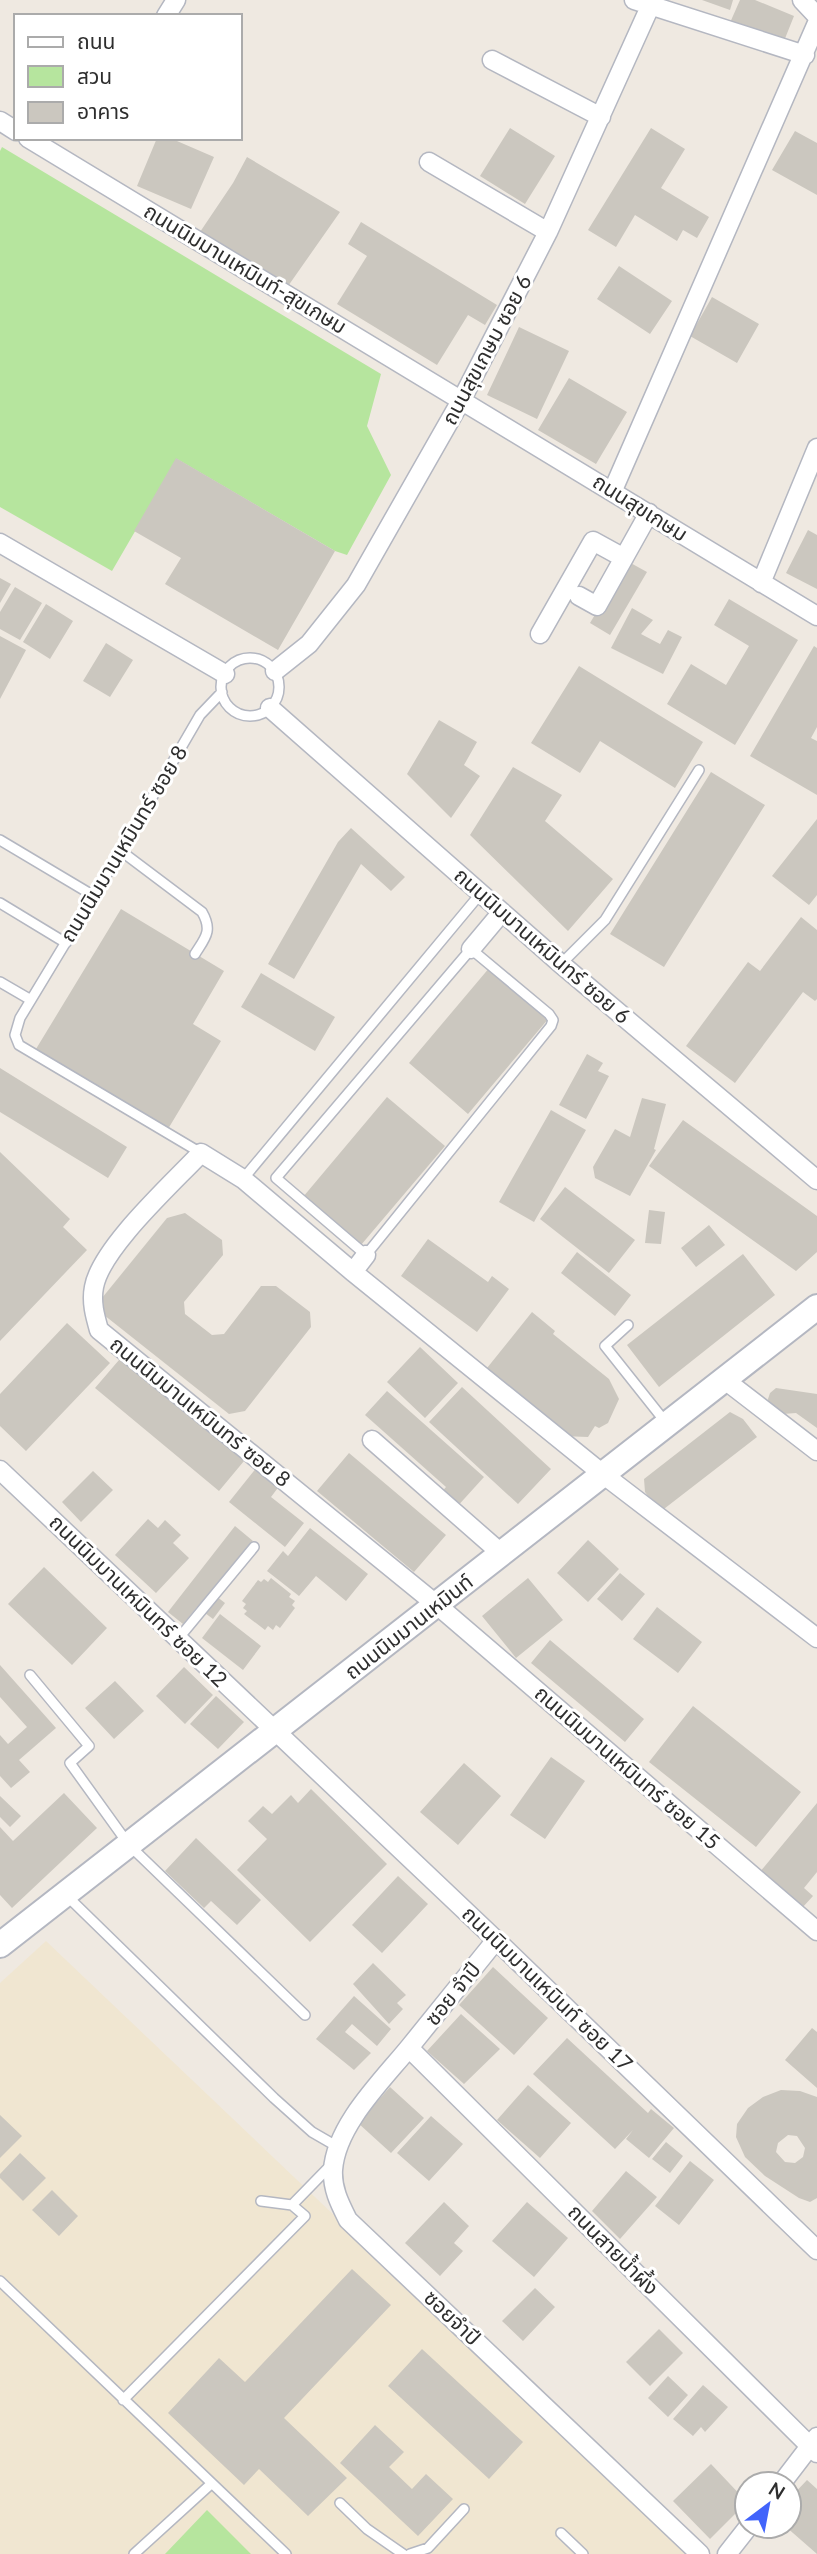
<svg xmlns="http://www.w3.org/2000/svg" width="817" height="2554" font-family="Lato,'Noto Sans Thai',sans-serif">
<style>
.education{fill:#f0e6d1}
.green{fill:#b6e59e}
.building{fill:#cbc7bf;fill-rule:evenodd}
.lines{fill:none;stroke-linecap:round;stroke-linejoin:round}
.service-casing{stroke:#b4b7c1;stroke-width:12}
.minor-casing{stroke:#b4b7c1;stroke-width:21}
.secondary-casing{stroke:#b4b7c1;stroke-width:28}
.service{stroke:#fff;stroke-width:9}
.minor{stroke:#fff;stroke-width:18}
.secondary{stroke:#fff;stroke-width:24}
.labels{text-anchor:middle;stroke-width:6;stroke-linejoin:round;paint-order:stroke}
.street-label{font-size:21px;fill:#2e2e2e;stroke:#fff}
</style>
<rect width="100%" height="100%" fill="#efe9e1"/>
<path class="education" d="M46,1941L585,2454L688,2554H0V1983Z"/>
<path class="green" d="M2,147L381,374L367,426L391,475L347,555L335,551L177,459L112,571L0,507V151Z
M207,2510L251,2554H165Z"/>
<path class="building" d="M702,0H733L730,10Z
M740,0H755L794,16L782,46L729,25Z
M510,128L555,156L525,204L480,176Z
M651,128L685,149L661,188L709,217L697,238L683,230L677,241L635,215L616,247L588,230Z
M795,131L817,143V195L772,170Z
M157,138H170L214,157L191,209L137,186Z
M247,157L340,212L286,289L198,235L233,183Z
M361,222L497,305L485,325L468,315L437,365L337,304L367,256L348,244Z
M619,266L672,301L650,334L597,299Z
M712,297L759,324L737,363L690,336Z
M519,327L569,351L537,419L487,395Z
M569,378L627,412L596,464L538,430Z
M176,458L335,551L278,650L165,584L181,558L134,531Z
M808,530L817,535V589L786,573Z
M627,561L647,572L610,635L590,623Z
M0,578L11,584L0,603Z
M15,587L42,603L20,640L0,629V612Z
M729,599L798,640L735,745L667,704L691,664L726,685L749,646L714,625Z
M46,604L73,621L50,659L23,642Z
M632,608L653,620L641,634L660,644L668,630L682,637L663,674L611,648Z
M0,636L26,650L0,699Z
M106,643L133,660L110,697L83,681Z
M814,646L817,648V727L811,738L817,741V795L750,756Z
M579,666L703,742L675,788L600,741L580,773L531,743Z
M439,720L477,742L464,765L480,776L451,818L407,774Z
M513,767L562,795L545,821L613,879L568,931L470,835Z
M711,772L765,805L664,967L610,934Z
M817,819V895L809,905L772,876Z
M351,828L405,877L391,891L361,864L294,979L268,964L338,842Z
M121,909L224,971L193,1024L221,1041L168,1129L36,1049Z
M801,917L817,930V999L815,1001L803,992L735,1083L686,1046L748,962L760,971Z
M490,967L549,1018L468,1114L409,1063Z
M261,973L335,1017L315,1051L241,1007Z
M587,1054L603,1063L598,1071L609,1076L586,1119L559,1105Z
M0,1068L127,1147L108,1178L0,1112Z
M387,1097L445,1146L361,1245L303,1197Z
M642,1098L666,1104L654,1149L656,1150L630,1196L595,1178L593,1167L615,1129L630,1137Z
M551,1110L586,1130L534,1222L499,1202Z
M683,1120L817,1216V1252L796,1271L649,1166Z
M0,1152L70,1219L63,1227L87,1250L0,1341Z
M565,1187L635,1240L609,1273L540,1219Z
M649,1210L665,1212L661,1244L645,1243Z
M185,1213L222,1240L223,1255L184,1302L185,1314L212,1335L224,1334L261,1286H276L310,1312L311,1327L245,1411L229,1414L104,1315L102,1298L167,1218Z
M709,1225L725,1245L696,1267L681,1248Z
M428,1239L488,1282L492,1276L509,1289L477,1332L401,1276Z
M577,1252L631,1295L615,1316L561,1273Z
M743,1254L775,1295L659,1387L627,1345Z
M532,1312L555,1331L553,1334L609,1379L619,1399L608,1423L599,1428L595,1426L588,1437L561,1436L483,1373Z
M67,1323L110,1363L26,1451L0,1426V1394Z
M420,1347L458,1383L425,1418L387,1382Z
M125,1353L249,1455L219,1491L95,1388Z
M462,1387L551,1469L518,1504L429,1422Z
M776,1388L817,1394V1428L796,1413L783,1414L769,1406L768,1399L770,1393Z
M387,1391L484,1477L455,1509L439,1495L446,1487L365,1415Z
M730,1412L743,1419L757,1437L660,1512L645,1492L644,1479Z
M349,1453L446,1535L414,1572L317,1491Z
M257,1467L280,1485L271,1497L304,1523L285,1547L229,1502Z
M93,1471L113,1490L81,1522L62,1502Z
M148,1519L158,1528L165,1520L181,1535L173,1543L189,1558L156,1593L115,1555Z
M235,1526L253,1541L212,1593L225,1603L213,1619L197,1607L183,1624L168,1612Z
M310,1528L368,1574L346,1601L316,1576L299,1596L267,1571L283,1551L288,1556Z
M588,1540L619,1569L588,1602L557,1573Z
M44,1567L107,1628L72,1665L8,1604Z
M620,1573L645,1594L622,1621L597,1599Z
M271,1578L291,1594L289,1597L295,1601L292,1605L295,1608L280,1628L276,1625L273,1630L268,1626L265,1630L244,1614L247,1611L243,1608L246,1604L242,1601L258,1580L261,1582L264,1579L268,1582Z
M528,1578L563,1620L516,1658L482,1616Z
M657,1607L702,1642L678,1673L633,1639Z
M220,1614L261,1646L243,1670L202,1638Z
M550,1640L644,1719L625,1742L531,1663Z
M0,1665L56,1728L19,1760L30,1772L11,1788L0,1776V1735L8,1744L27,1727L0,1697Z
M184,1667L213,1695L185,1724L156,1696Z
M115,1681L144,1711L114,1739L85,1708Z
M216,1696L244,1722L218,1749L190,1724Z
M693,1706L801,1792L756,1847L649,1762Z
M551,1757L585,1781L545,1839L510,1815Z
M464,1763L501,1796L458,1845L420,1812Z
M311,1789L387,1864L310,1942L237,1870L267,1839L248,1821L263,1806L272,1814L291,1795L298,1803Z
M64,1793L97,1828L12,1908L0,1895V1827L13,1841Z
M0,1796L21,1816L10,1827L0,1817Z
M817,1803V1872L804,1888L813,1896L802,1908L759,1873Z
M196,1838L261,1900L237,1925L211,1901L204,1908L165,1871Z
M398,1876L428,1904L382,1953L352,1925Z
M373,1963L406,1995L397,2003L403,2009L389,2024L353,1984Z
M493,1967L548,2018L514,2055L459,2005Z
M354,1996L391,2029L377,2046L352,2024L345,2032L371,2053L354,2070L316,2039Z
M461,2014L500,2049L464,2084L427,2051Z
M812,2028L817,2032V2088L785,2060Z
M567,2038L648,2113L651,2109L674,2128L649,2158L626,2139L633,2130L615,2149L533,2074Z
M528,2085L571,2123L540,2158L497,2120Z
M390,2087L424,2118L391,2153L358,2123Z
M781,2090L800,2091L817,2097V2198L810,2202L799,2198L765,2176L745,2157L736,2137L737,2124L748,2108L763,2097ZM788,2135L797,2136L805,2148L803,2157L795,2163L785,2162L776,2152L778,2143Z
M0,2115L22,2136L0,2158Z
M431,2116L463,2144L429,2181L397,2153Z
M666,2142L683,2156L670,2173L652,2159Z
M20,2153L46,2178L23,2201L0,2178V2174Z
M690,2161L714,2180L679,2225L655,2206Z
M626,2171L657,2197L620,2239L592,2211Z
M52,2190L78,2216L59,2236L32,2210Z
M444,2202L469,2226L454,2243L463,2251L440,2276L405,2243Z
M527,2202L568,2238L534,2277L492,2241Z
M352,2269L391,2305L284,2418L347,2478L308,2516L259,2469L244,2485L168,2413L219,2358L245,2382Z
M535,2288L555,2307L523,2341L502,2321Z
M659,2329L683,2353L650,2386L626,2362Z
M422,2349L523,2442L489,2479L388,2386Z
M668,2376L688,2395L668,2417L648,2398Z
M703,2385L728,2407L705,2432L701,2427L693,2436L673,2419Z
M375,2425L404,2452L389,2467L412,2489L426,2474L453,2499L418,2536L340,2463Z
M711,2464L747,2502L710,2539L673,2501Z
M807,2480L817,2489V2554L785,2526H789V2499Z"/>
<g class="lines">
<defs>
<path id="service" d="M221 687a29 29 0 1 1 58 0a29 29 0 1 1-58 0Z
M0,840L94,896
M121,851L202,912C213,931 205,938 195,954
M0,903L66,943
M471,949L549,1014L553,1020L551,1026L366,1255L276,1178Z
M561,964L605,920L699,770
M0,982L31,1000
M201,1153L19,1045L15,1035L20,1018L121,851L200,715L222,692
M243,1179L481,893
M628,1325L605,1346L667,1424
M178,1639L254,1547
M30,1675L89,1746L70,1763L129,1845L305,2015
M67,1896L274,2098L312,2132L338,2147
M292,2205L331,2165
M0,2281L286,2554
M123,2400L305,2216L292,2205L261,2201
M340,2503L367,2529L403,2554
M561,2533L583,2554
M134,2554L211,2484
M410,2554L428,2548L464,2509"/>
<path id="minor" d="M634,0L805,55
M802,0L817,16
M166,16L176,0
M492,60L601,117
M0,121L16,131
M28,138L817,616
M429,162L548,232
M613,490L817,23
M0,543L225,674
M761,583L817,448
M579,596L597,606L649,513
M540,634L593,541L624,558
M275,671L309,644L356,585L462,399L548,232L653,0
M270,708L561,964L817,1180
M471,949L502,912
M353,1272L366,1255
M725,1380L817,1451
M372,1440L502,1554
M0,1470L496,1940L817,2250
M817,1638L604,1475L353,1272L243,1179L201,1153C172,1184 101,1248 94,1287C91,1302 95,1316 99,1330L437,1605L817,1931
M496,1940C468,1975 440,2009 412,2044C385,2078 336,2124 333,2170C332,2189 340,2204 348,2220L700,2554
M409,2048L817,2453
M781,2484L817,2437
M727,2554L749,2526"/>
<path id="secondary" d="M0,1945L817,1307"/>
</defs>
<use href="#service" class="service-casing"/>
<use href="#minor" class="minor-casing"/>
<use href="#secondary" class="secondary-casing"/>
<use href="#service" class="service"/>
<use href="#minor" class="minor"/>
<use href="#secondary" class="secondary"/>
</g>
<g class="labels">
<g class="street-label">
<text transform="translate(245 269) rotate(31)" y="7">ถนนนิมมานเหมินท์-สุขเกษม</text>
<text transform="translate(487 350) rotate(-62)" y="7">ถนนสุขเกษม ซอย 6</text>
<text transform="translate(640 508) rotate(32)" y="7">ถนนสุขเกษม</text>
<text transform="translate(124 844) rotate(-59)" y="7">ถนนนิมมานเหมินทร์ ซอย 8</text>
<text transform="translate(542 946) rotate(41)" y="7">ถนนนิมมานเหมินทร์ ซอย 6</text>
<text transform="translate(200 1412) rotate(39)" y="7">ถนนนิมมานเหมินทร์ ซอย 8</text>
<text transform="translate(138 1601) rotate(44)" y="7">ถนนนิมมานเหมินทร์ ซอย 12</text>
<text transform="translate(409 1627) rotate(-38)" y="7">ถนนนิมมานเหมินท์</text>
<text transform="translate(627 1768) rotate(41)" y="7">ถนนนิมมานเหมินทร์ ซอย 15</text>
<text transform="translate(547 1989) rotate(44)" y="7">ถนนนิมมานเหมินท์ ซอย 17</text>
<text transform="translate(453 1994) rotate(-51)" y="7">ซอย จำปี</text>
<text transform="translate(613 2250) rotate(45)" y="7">ถนนสายน้ำผึ้ง</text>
<text transform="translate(452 2318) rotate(44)" y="7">ซอยจำปี</text>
</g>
</g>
<rect x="14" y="14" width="228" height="126" fill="#ffffff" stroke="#ababab" stroke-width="2"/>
<rect x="28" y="37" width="35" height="10" fill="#ffffff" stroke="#ababab" stroke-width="2"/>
<text x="77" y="49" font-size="21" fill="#2e2e2e">ถนน</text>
<rect x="28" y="66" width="35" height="21" fill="#b6e59e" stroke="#ababab" stroke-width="2"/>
<text x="77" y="84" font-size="21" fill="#2e2e2e">สวน</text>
<rect x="28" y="102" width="35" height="21" fill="#cbc7bf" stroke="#ababab" stroke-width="2"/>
<text x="77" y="119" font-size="21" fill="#2e2e2e">อาคาร</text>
<g transform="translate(768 2505) rotate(32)"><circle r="33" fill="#ffffff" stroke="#ababab" stroke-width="2"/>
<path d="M0-5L12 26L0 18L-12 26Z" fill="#4264fb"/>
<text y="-10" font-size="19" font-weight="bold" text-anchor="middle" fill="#2e2e2e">N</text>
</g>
</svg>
